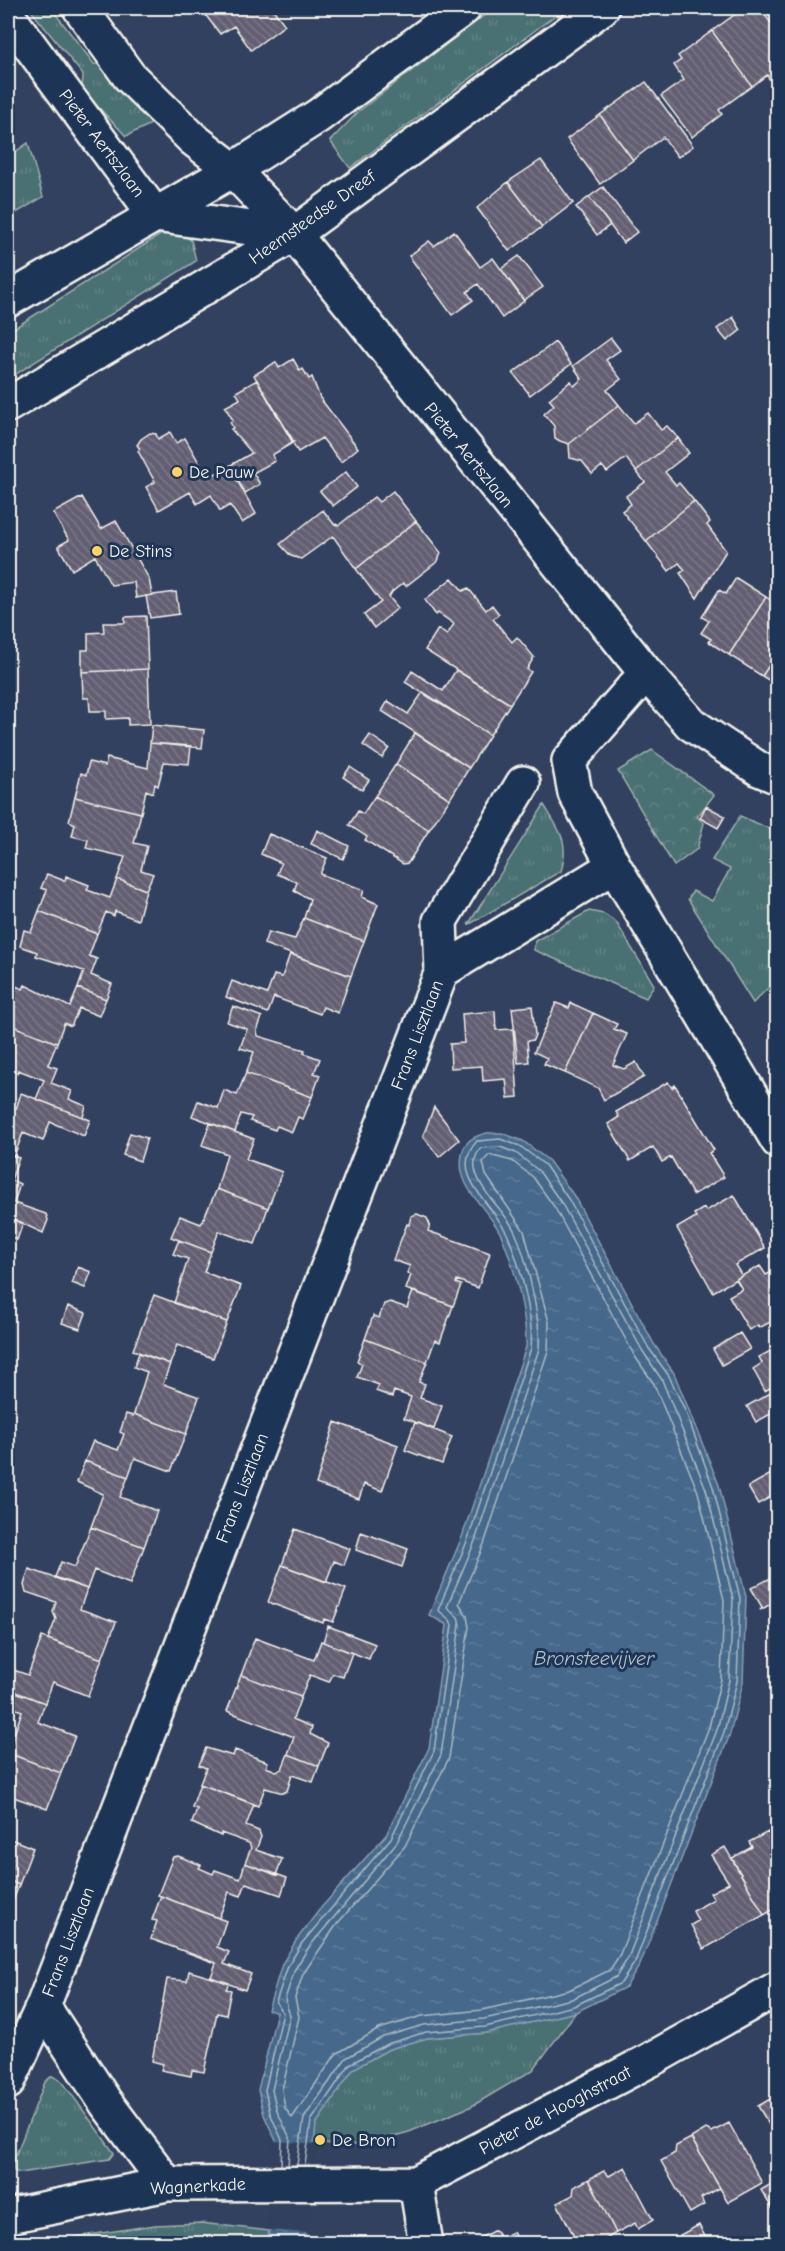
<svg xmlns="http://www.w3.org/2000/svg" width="785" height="2251" font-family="'Comic Neue',sans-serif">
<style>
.grass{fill:url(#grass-tufts);stroke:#9eb0ad;stroke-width:1.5}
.park{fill:url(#park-crowns);stroke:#9eb0ad;stroke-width:1.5}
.water{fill:url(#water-ripples);stroke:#8a9fb0;stroke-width:1.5}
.pier{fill:#32415f}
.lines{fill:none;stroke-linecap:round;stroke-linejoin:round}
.shore{stroke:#aebac3;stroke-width:1.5}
.building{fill:url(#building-back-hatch);stroke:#f4f1e8;stroke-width:1.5}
.street-casing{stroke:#f4f1e8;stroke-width:38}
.secondary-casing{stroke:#f4f1e8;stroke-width:38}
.primary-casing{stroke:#f4f1e8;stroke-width:38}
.street{stroke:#1d3557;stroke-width:33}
.secondary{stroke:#1d3557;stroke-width:33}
.primary{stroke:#1d3557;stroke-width:33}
.poi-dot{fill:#ffd166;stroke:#1d3557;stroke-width:2}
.labels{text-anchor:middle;stroke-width:6;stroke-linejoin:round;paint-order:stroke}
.street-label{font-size:18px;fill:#f4f1e8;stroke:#1d3557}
.poi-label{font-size:18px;fill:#f4f1e8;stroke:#1d3557;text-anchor:start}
.water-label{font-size:20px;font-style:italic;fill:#b6c1c7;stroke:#1d3557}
</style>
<defs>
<pattern id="grass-tufts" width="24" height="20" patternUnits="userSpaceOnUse" patternTransform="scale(1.5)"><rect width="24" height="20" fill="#496f72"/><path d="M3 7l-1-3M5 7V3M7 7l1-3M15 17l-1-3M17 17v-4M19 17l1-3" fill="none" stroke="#648486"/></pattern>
<pattern id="park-crowns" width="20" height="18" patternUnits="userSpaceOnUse" patternTransform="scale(1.5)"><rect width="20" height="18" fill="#496f72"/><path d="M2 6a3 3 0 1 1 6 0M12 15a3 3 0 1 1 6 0" fill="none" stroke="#648486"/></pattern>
<pattern id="water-ripples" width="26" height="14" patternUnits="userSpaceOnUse" patternTransform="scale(1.5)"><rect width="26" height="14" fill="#44688b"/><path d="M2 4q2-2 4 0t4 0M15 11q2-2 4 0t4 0" fill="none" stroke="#607e9b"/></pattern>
<pattern id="building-back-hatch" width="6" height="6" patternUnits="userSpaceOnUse" patternTransform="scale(1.5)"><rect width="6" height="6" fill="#635e73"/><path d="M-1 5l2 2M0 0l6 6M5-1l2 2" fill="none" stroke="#7a7687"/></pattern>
</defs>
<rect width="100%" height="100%" fill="#32415f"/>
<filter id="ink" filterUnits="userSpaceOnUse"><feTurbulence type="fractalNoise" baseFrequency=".0167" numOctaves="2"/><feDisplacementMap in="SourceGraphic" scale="12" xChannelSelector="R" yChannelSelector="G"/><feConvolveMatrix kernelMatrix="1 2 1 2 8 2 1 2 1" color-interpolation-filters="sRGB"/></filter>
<g filter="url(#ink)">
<path class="grass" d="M29,8H51L94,64L109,65L151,124L126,136L82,90L83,75Z
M494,8H565L350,168L330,141L359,111Z
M28,143L43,197L8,218V157Z
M171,228L191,240L196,261L8,379V332Z
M544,805C559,830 570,841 561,871L468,925Z
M740,816L777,832V979L753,1003L688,899L693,891L712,901L730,869L712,860Z
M589,911L604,914L616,922L654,985L646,998L534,950L535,941Z
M576,2012L533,2070L472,2106L409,2132L360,2145L313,2144L316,2124L353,2069L389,2049L427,2038L486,2033Z
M52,2076L62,2081L114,2153L109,2159L20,2173L14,2171L13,2162L45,2082Z
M201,2223L270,2231L264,2243L28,2244L155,2225Z"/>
<path class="park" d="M652,750L714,795L697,817L704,823L697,849L674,866L618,771Z"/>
<path class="water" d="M487,1133H502L523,1141L549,1161L574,1196L654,1344L674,1373L719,1485L746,1597L743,1682L730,1734L640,1965L626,1987L576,2012L486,2033L427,2038L389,2049L353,2069L316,2124L305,2233L308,2243H264L270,2231L276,2141L264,2115L258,2090L277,2012L268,2010L282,1964L297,1939L320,1909L386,1835L429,1748L447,1625L429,1615L462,1537L526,1347C527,1315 515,1270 503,1239C492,1210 455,1190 462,1155C464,1141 474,1136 487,1133Z"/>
<path class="pier" d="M273,2141L316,2144L308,2233L267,2230Z"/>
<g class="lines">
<path class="shore" d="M489,1155L512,1161L533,1177L555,1208L634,1355L654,1384L698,1492L724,1600L721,1679L709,1727L620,1954L610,1970L569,1990L482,2010L422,2016L379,2029L336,2054L292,2118L285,2108L282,2090L299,2017L295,1998L303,1974L337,1924L405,1846L449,1758L469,1627L467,1616L459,1603L484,1544L548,1351L549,1322L524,1231L486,1175L483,1162Z
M281,2166L282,2140L270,2113L265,2090L283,2013L276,2002L288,1966L302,1943L391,1838L434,1751L452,1625L450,1620L438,1610L468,1539L531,1348C534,1317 520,1265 508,1236C496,1206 446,1175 477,1141L500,1139L520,1146L545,1165L569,1200L648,1347L669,1376L687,1415L713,1487L740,1598L737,1681L724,1732L635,1962L621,1983L574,2006L485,2027L426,2032L387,2044L350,2064L311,2121L305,2165
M288,2166L290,2138L277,2111L272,2090L290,2016L285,1999L295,1969L309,1947L397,1842L441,1755L460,1625L458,1617L447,1607L475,1541L539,1349C541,1321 527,1258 515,1232C506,1212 486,1198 478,1178C473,1167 473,1157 481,1148L500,1147L516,1153L539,1171L562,1204L642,1350L662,1380L706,1489L733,1599L729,1680L717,1730L628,1958L616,1977L572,1999L484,2019L424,2025L383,2037L346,2058L304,2118L297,2165"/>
</g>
<path class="building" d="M211,8H272L285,25L251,50L234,26L220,34L204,13Z
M744,8H760L778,32V74L770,80L767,75L752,86L712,31Z
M712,31L752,86L719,110L722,114L692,137L661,96L684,80L674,65L681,60L678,56Z
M646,82L693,146L678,157L663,137L633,160L600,115Z
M600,115L633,160L600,184L567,139Z
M541,160L573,203L542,227L508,182Z
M508,182L542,227L509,251L477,208Z
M603,187L637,232L623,243L589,197Z
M589,197L610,225L597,235L576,207Z
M454,231L480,267L493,258L524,301L502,318L478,284L467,292L473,300L452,315L409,256L429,241L434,246Z
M519,256L543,287L524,300L501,269Z
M733,317L741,330L727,341L717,329Z
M611,338L620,350L606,360L621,379L607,390L619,405L569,444L560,441L555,438L554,426L544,414L554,405L549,399L571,381L574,386L582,379L573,366Z
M555,342L571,364L530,395L513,373Z
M293,359L300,371L303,369L309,379L312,377L320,398L358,448L341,462L322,438L298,452L254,375L276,362L279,368Z
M257,380L294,442L272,455L275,461L253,473L260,484L245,493L229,466L252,453L231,429L233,428L230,422L233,420L225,407L240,399L236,392Z
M619,405L634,423L648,413L661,430L667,426L678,438L636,471L626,458L607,472L602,466L592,474L582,461L570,458L569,444Z
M170,432L176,443L185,438L208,478L229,466L256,514L242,523L230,505L220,511L211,495L197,504L190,492L159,510L146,487L155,482L138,451L140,449L137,445L141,439L150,433L156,434L158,439Z
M678,438L689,453L665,472L676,485L679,483L694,501L646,541L622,511L631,504L626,496L645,482L636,471Z
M346,472L357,487L333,506L320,491Z
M393,491L416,521L356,569L333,536L301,559L291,556L280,544L323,510L334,524L339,525L374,497L379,502Z
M82,497L101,529L116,521L149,579L152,595L136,598L134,582L111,585L95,556L72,570L58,546L69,540L53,513Z
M694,501L710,522L707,525L726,551L697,598L680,573L685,570L679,563L669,571L646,541Z
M416,521L441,553L438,561L406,586L403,583L392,592L389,597L398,608L374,628L364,615L381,602L356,569Z
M452,578L463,591L468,588L486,610L492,605L499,614L493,619L512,642L517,637L534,657L527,669L531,672L510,704L425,650L438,629L447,635L454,624L438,613L436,615L425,600Z
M736,578L766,597L729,655L709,642L711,639L701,633L709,621L702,617L719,590L726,594Z
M176,592L179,614L150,618L146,596Z
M766,597L778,605V652L762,676L729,655Z
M146,616L148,669L82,672V650H88V633L104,632L103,623H125V617Z
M778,652V686L762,676Z
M148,669L150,724L128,725V718L106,719V711H90L89,698H83L82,672Z
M456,670L510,704L490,735L405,682L412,671L443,691Z
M423,692L490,735L469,768L382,711L388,701L408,714Z
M152,725L204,730L202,748L150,743Z
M415,733L469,768L450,799L396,764Z
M370,735L389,748L382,758L363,745Z
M150,743L191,746L189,764L164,762L158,786L155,784L153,793L146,790L141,813L75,797L81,773L86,775L89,762L105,766L107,758L148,768Z
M396,764L450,799L429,830L375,796Z
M350,767L369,780L362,790L343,777Z
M375,796L429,830L408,863L403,864L365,840L367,837L349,825L358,811L363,814Z
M75,797L141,813L134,843L147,846L141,870L153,874L146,890L117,879L125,857L86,848L88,840L72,836L75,824L69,821Z
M706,806L725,816L718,828L700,818Z
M317,830L349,846L343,859L311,844Z
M269,834L327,858L320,874L364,890L362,897L378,904L364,941L304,918L310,899L294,891L297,882L277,874L281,863L261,854Z
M47,874L65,881L66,876L89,885L87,890L110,898L117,879L146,890L138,920L115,911L114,916L106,912L97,934L39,911L47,890L41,888Z
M39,911L97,934L89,956L97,959L91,975L112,984L106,999L78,988L84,971L36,956L37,952L20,946L24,930L31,932Z
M304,918L364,941L351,976L264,944L268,932L295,939Z
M290,954L351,976L338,1013L323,1007L320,1014L274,997L268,1013L226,997L232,981L267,994L274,975L282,977Z
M8,983L23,989L25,985L70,1007L78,988L106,999L99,1016L79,1008L71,1026L64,1023L57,1043L8,1024Z
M556,1003L569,1008L571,1003L593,1013L565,1073L544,1064L547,1058L534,1052Z
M233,1006L262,1017L257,1031L258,1036L305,1050L304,1053L320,1059L314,1073L320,1075L312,1097L246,1073L254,1052L240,1048L247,1029L227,1022Z
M532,1006L535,1035L533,1040L527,1041L529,1062L518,1063L512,1008Z
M495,1011L496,1030L513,1029L518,1097L508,1098L506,1079L483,1081L482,1066L451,1068L450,1044L464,1043L462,1014Z
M593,1013L617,1024L614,1029L627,1034L613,1065L624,1069L636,1062L644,1077L604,1100L598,1088L565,1073Z
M8,1024L57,1043L48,1065L57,1068L51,1083L72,1091L69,1099L86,1106L83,1117L36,1099L44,1080L18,1070L17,1073L8,1069Z
M246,1073L312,1097L303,1119L298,1117L292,1132L277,1126L275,1130L250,1121L252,1117L241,1114L235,1132L192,1116L198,1101L218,1108L224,1090L237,1095Z
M668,1082L672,1088L675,1085L714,1150L709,1153L724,1177L693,1195L671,1157L662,1162L653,1147L630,1161L608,1124L619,1117L616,1112Z
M21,1093L90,1120L84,1136L50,1122L43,1141L23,1133L14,1156L8,1154V1106L16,1109Z
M434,1107L459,1140L439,1157L423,1136Z
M210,1123L254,1139L246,1159L282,1172L268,1208L217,1189L227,1154L202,1145Z
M130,1133L147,1138L140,1161L123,1155Z
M8,1154L19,1158L11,1180L20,1184L14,1203L46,1214L48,1220L43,1233L8,1217Z
M217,1189L268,1208L255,1244L219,1231L211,1252L171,1237L180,1216L201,1224Z
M734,1195L765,1248L735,1265L742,1276L713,1292L677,1228L696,1217L694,1214L704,1208L706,1211Z
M417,1214L427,1218L430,1225L428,1231L490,1253L478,1288L457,1280L456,1283L461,1285L453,1306L406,1289L411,1275L407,1273L410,1266L393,1260L407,1224L409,1225L411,1216Z
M8,1217L23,1223L17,1240L8,1236Z
M179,1240L211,1252L204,1272L241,1286L227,1322L174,1303L188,1259L173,1254Z
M760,1266L766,1275L776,1270L778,1273V1318L759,1328L758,1325L749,1330L729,1296L742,1289L736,1279Z
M78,1267L91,1272L85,1288L72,1283Z
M413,1291L453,1306L440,1342L435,1340L427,1362L365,1339L373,1316L379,1318L384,1304L390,1302L407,1308Z
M154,1295L227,1322L213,1358L177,1345L170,1364L133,1350Z
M68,1306L86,1313L80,1329L62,1323Z
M740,1333L750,1349L722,1365L713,1349Z
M365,1339L427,1362L419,1382L425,1384L420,1398L442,1406L434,1429L404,1418L411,1397L394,1391L392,1397L376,1391L379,1385L357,1377L362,1364L357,1361Z
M778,1347V1388L775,1385L765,1391L753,1369L762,1363L759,1357Z
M139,1353L170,1364L163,1384L199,1397L186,1434L134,1414L147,1372L134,1367Z
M772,1392L778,1401V1410L756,1422L747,1406Z
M126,1414L133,1416L134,1414L186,1434L171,1471L135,1458L128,1477L85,1461L93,1441L118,1450L124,1434L120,1432Z
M335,1422L398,1445L382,1491L364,1484L359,1499L316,1484Z
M415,1422L452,1437L442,1464L405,1450Z
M85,1461L128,1477L120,1497L157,1511L144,1547L91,1527L103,1494L77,1482Z
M778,1470V1493L758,1504L748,1487Z
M91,1527L144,1547L130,1584L94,1570L87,1589L55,1577L61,1562L75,1567Z
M295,1529L350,1549L344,1565L334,1561L326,1582L282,1565Z
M361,1532L408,1549L402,1567L356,1550Z
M282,1565L346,1589L333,1622L324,1619L323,1623L268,1602Z
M29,1569L87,1589L80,1609L116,1622L102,1659L48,1639L56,1619L53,1612L56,1602L26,1592L24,1585Z
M773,1577L778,1582V1600L760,1610L762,1607L751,1588Z
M328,1626L375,1644L369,1659L323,1642Z
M42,1637L102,1659L88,1696L53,1682L45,1703L8,1689V1668L28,1675Z
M255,1638L314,1660L321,1641L352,1653L343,1677L333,1674L329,1682L310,1675L301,1697L241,1675Z
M241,1675L301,1697L293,1719L312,1727L310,1734L328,1743L319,1766L288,1754L294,1737L227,1711Z
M13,1691L45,1703L38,1722L75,1736L61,1773L8,1753L22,1711L8,1706Z
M206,1748L233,1756L235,1750L268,1762L266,1767L276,1771L282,1769L288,1754L319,1766L313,1782L292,1775L287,1791L283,1793L265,1788L258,1806L200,1784L206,1768L199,1765Z
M8,1753L61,1773L47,1809L11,1796L8,1806Z
M200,1784L254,1804L246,1826L259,1831L261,1837L256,1850L282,1859L276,1875L245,1863L251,1848L249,1843L221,1833V1836L192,1823L197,1809L192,1807Z
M768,1832L778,1848V1907L764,1915L732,1858L752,1847L749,1842Z
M8,1838L33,1848L19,1885L8,1880Z
M725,1847L764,1915L704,1949L691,1925L698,1921L693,1911L714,1899L710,1893L729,1883L711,1855Z
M178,1856L201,1865L199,1868L213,1874L215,1870L240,1879L245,1863L287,1878L281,1895L246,1883L241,1896L229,1892L219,1918L158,1895L173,1857Z
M8,1880L19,1885L8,1915Z
M161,1896L226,1921L217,1947L229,1952L224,1964L251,1974L245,1990L211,1977L216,1963L151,1939L157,1921L152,1920Z
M189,1971L229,1983L226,1989L231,1990L226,2015L217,2013L204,2072L192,2070L191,2076L161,2070L163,2064L152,2061L167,1979L187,1981Z
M778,2088V2140L758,2106L772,2098L774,2091Z
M729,2123L762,2183L728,2202L691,2138L706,2129L712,2132Z
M691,2138L720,2188L701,2198L704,2205L690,2213L661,2161L675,2153L676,2146Z
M625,2167L653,2220L638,2229L635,2223L616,2233L589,2179L604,2171L609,2176Z
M589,2179L616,2233L598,2244H578L557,2203L573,2195L574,2187Z
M778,2180V2218L761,2190Z
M699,2225L709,2244H685L680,2235Z
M495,2230L500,2238L513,2232L519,2244H480L478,2239Z"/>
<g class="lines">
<defs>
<path id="street" d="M294,234L646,673L691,724L759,769L778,777
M523,783L440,921L442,971L614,866L778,1141
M614,866L575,793L569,761L646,673
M43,2006L106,2103L167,2184
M8,2082L43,2006L442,971
M416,2183L426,2244
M8,2216L167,2184L416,2183L650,2060L778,1988"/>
<path id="secondary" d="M80,8L129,76L193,139L233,170L294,234
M8,16L155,215L294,234"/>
<path id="primary" d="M8,300L233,170L318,116L464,8
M8,405L294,234L602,8"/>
</defs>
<use href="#street" class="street-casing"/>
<use href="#secondary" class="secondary-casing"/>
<use href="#primary" class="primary-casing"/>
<use href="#street" class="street"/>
<use href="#secondary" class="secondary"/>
<use href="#primary" class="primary"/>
</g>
</g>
<g class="poi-dot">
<circle cx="177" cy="472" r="6"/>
<circle cx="97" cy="551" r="6"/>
<circle cx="320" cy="2140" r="6"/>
</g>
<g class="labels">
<g class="street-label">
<text transform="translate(102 143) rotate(53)" y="6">Pieter Aertszlaan</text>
<text transform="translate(312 217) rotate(-35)" y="6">Heemsteedse Dreef</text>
<text transform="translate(469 455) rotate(51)" y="6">Pieter Aertszlaan</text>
<text transform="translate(417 1035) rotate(-69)" y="6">Frans Lisztlaan</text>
<text transform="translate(242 1488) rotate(-69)" y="6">Frans Lisztlaan</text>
<text transform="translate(68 1942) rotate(-69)" y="6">Frans Lisztlaan</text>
<text transform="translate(555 2110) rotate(-28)" y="6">Pieter de Hooghstraat</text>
<text transform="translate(198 2186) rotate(-3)" y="6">Wagnerkade</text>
</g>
<g class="poi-label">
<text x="189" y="478">De Pauw</text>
<text x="109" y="557">De Stins</text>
<text x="332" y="2146">De Bron</text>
</g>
<g class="water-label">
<text x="594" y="1665">Bronsteevijver</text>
</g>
</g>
<rect width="785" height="2251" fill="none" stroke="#1d3557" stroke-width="30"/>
<rect x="15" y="15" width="755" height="2221" fill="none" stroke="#f4f1e8" stroke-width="2" filter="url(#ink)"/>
</svg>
